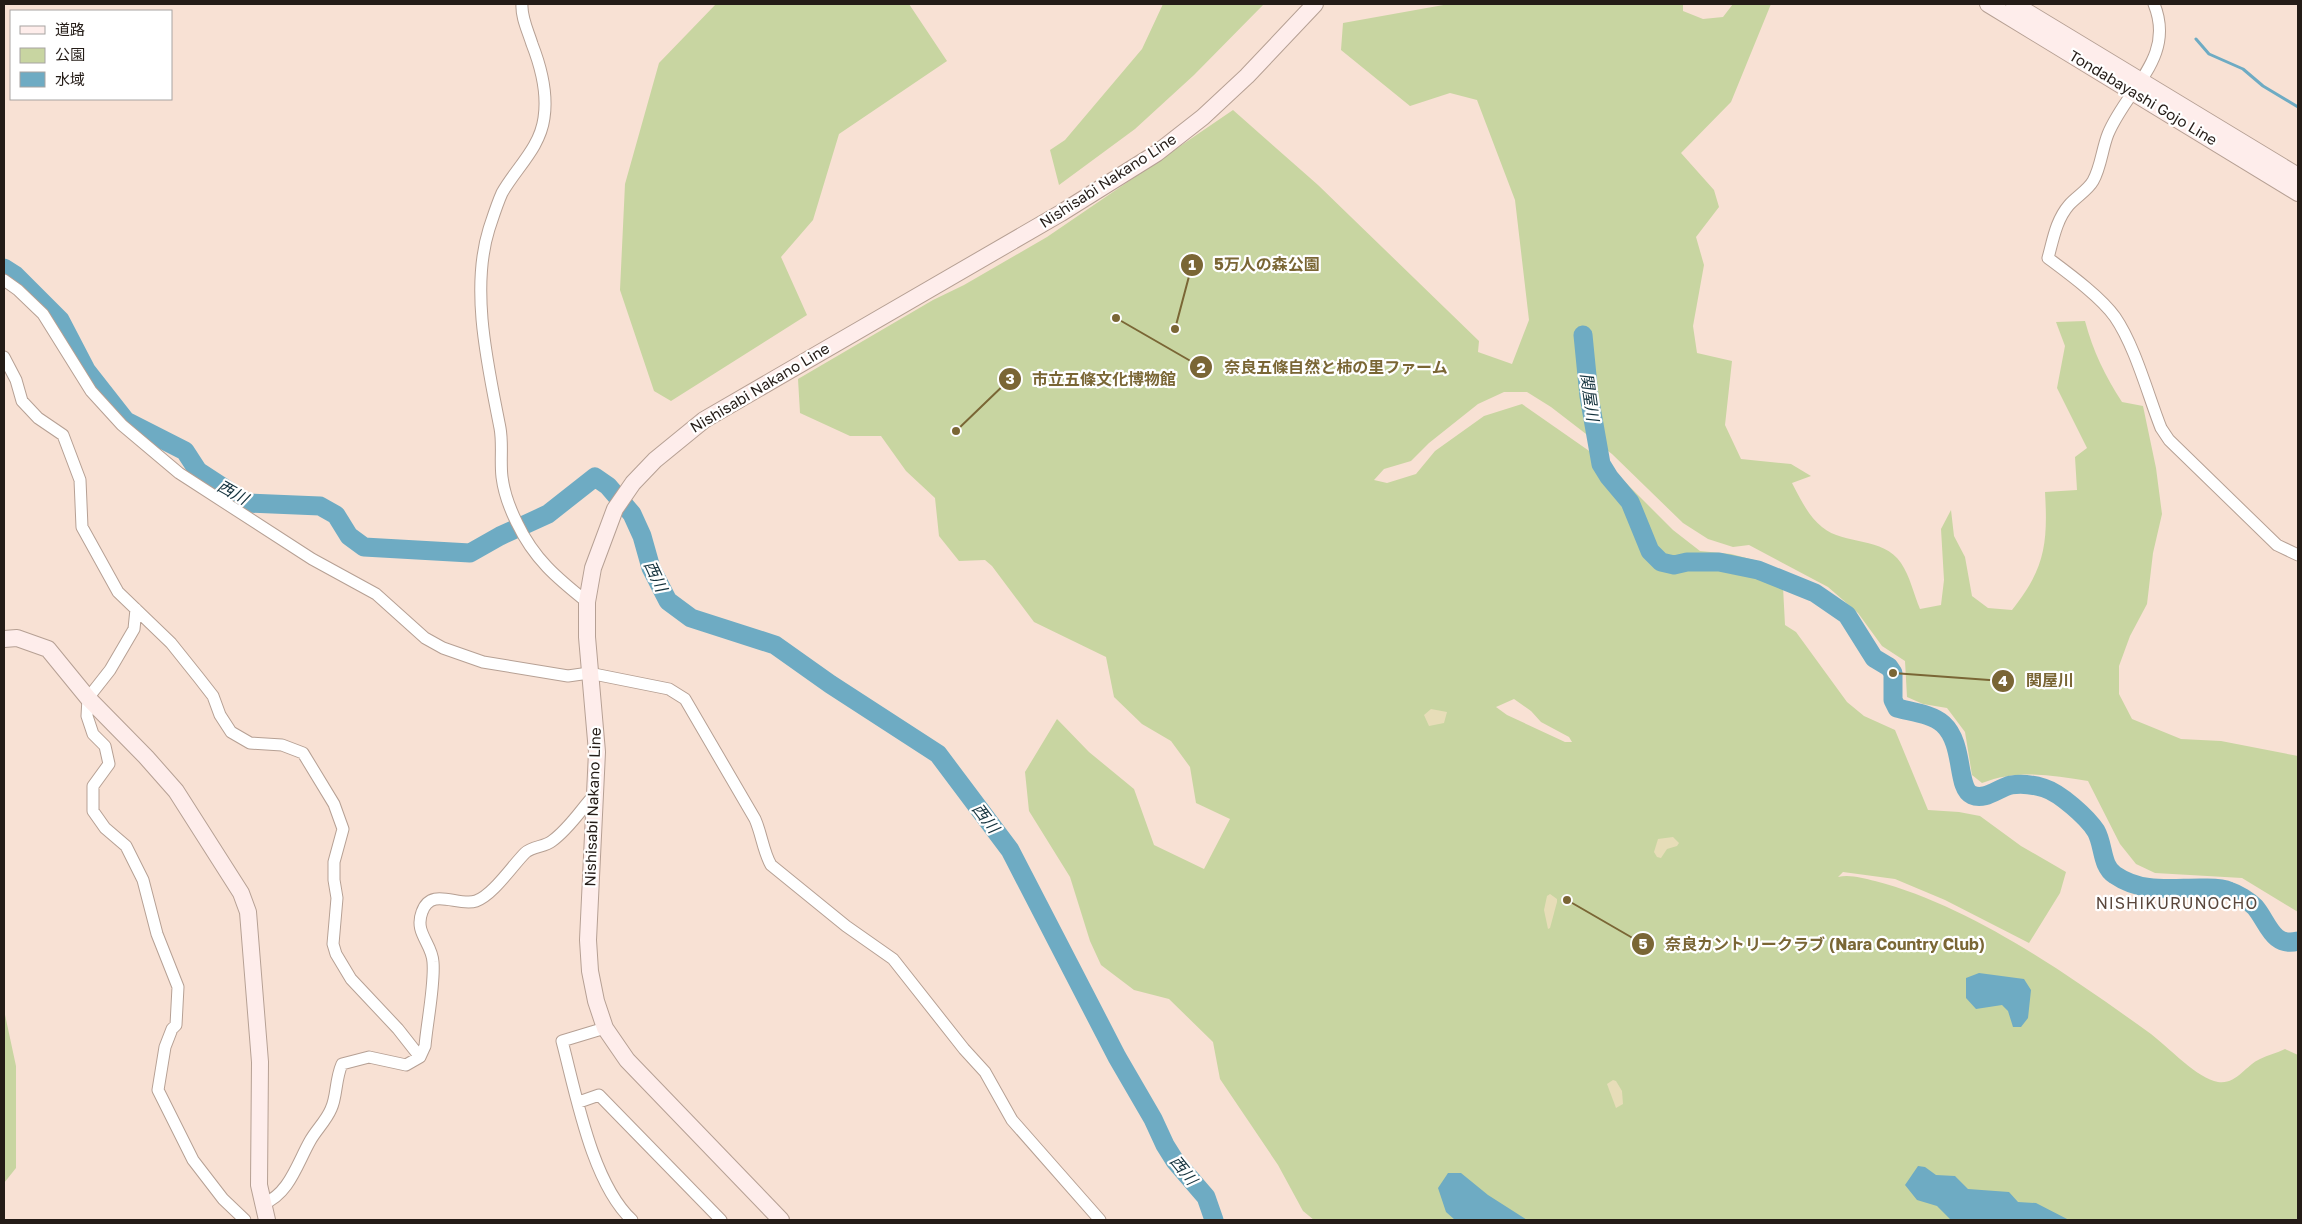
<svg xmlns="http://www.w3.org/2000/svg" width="2302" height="1224" font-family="'Golos Text','Noto Sans JP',sans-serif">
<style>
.green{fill:#c8d5a1;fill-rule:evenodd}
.sand{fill:#e7ddb8}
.water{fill:#6eabc3}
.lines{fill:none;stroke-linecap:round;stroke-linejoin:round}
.stream{stroke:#6eabc3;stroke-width:3}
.river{stroke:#6eabc3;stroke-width:19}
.street-casing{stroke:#b6a094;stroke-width:13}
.secondary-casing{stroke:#b6a094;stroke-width:18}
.street{stroke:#fff;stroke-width:11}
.secondary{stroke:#feedeb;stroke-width:16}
.labels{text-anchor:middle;stroke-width:4.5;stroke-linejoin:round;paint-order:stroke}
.street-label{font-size:15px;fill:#241c17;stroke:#fff}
.water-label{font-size:16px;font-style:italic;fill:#14323d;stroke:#fff}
.neighbourhood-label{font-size:16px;letter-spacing:1px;fill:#5a473c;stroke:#fff}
.leader{fill:none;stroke:#7a6635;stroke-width:2}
.callout-dot{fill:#7a6635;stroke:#fff;stroke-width:2}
.mark-label{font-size:15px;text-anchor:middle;font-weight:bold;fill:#fff}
.callout-label{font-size:16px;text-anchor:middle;font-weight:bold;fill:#7a6635;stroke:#fff;stroke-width:4.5;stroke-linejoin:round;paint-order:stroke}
</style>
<rect width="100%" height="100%" fill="#f8e1d4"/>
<path class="green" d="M716,4H909L947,61L839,134L813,220L781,257L807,315L671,401L654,391L620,290L625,184L659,63Z
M1163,4H1264L1194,75L1135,129L1059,185L1050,150L1065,140L1142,49Z
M1449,4H1683V11L1703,19L1723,17L1733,4H1771L1731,102L1681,153L1714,190L1719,207L1696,237L1704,265L1693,326L1697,353L1732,361L1725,425L1741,459L1791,464L1811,476L1792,483C1800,498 1808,516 1822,527C1845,546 1883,536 1901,563C1910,576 1914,595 1920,609L1941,605L1944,580L1941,529L1951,510L1954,536L1965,557L1972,596L1988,608L2012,610C2045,569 2048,543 2045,492L2077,490L2075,457L2087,448L2057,388L2065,346L2056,322L2085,321C2093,351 2105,376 2122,402L2143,406L2156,468L2162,514L2153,553L2147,604L2130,636L2119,666V694L2132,719L2181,739L2221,741L2298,756V912L2242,878L2155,873L2136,864L2120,844L2088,781C2052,775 2017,769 1982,783L1972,775L1965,732L1947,708L1923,704L1907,697L1905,661L1882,646L1858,613L1828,587L1749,545L1733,547L1708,539L1683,523L1612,454L1551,407L1527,392H1504L1478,404L1429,443L1411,461L1384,469L1374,480L1387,483L1416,474L1435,451L1484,416L1522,404L1605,462L1673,530L1700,551L1731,554L1754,560L1783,587L1785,625L1796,632L1847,702L1864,716L1895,730L1928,810L1959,812L1980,816L2021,846L2066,872L2060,893L2029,943L1945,900L1895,879L1843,872L1838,877C1849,874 1863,878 1875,881C1972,906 2070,976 2151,1034C2168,1047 2198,1079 2218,1082C2236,1085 2246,1065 2260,1059C2268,1055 2277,1053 2285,1049L2298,1055V1220H1314L1303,1211L1278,1165L1220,1079L1213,1042L1169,999L1134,990L1101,965L1090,941L1070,877L1029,811L1025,772L1057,719L1089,752L1134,789L1154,845L1204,869L1230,819L1196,803L1190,767L1171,741L1142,724L1114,697L1106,657L1034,622L992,566L985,560L959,561L939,536L935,498L906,471L881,436H850L800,413L798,379L933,300L964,285L1047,237L1233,110L1318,185L1479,341L1478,352L1512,364L1529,320L1515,200L1477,100L1450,93L1410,106L1341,50L1343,23ZM1514,699L1531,711L1541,722L1569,737L1572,742H1565L1507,715L1496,707Z
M4,1010L16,1066V1168L4,1183Z"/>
<path class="sand" d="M1431,709L1447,712L1444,723L1429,726L1424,715Z
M1673,837L1679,843L1677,846L1667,849L1661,858L1657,857L1654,852L1658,839Z
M1550,894L1557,899V902L1550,928L1548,929L1544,910L1547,896Z
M1613,1080L1616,1081L1622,1091L1623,1104L1616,1108L1607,1084Z"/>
<path class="water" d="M1979,973L2024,979L2031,990L2028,1018L2021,1027H2013L2008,1011L2002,1005L1976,1009L1966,998V978Z
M1918,1166L1925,1167L1936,1175L1955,1176L1968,1189L2009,1192L2018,1202L2036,1203L2069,1220H1951L1937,1206L1917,1200L1905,1185Z
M1448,1173H1461L1488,1195L1527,1220H1455L1446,1212L1438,1188Z"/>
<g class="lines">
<path class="stream" d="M2196,39L2209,54L2243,69L2263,86L2298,107"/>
<path class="river" d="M4,268L15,275L60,320L86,370L126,421L185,451L198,471L247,503L320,506L336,515L349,536L364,547L470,553L500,536L548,514L595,477L608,486L632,514L642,536L651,568L668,601L691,618L775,645L830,684L938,754L1010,850L1117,1057L1153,1119L1165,1145L1175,1161L1206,1197L1214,1220
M1583,335L1589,396L1601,464L1609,477L1630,502L1650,551L1661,562L1674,565L1687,562H1719L1758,570L1815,593L1847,615L1874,658L1889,667L1893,673V700L1897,708C1912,712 1932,714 1943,724C1965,744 1956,788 1972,795C1985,801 1998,788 2011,785C2022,783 2034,785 2044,788C2060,793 2087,817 2096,831C2104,845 2101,866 2115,875C2141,893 2170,888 2200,888C2209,888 2221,887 2229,891C2238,894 2249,901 2255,907C2268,922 2272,948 2298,941"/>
<defs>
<path id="street" d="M522,4C521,17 528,31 532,44C541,67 548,92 544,118C540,148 516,168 502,193C497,204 493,217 489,229C470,290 488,366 500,428C503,444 500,461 502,477C504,493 510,509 517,523C534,559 557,578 587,602
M2154,4C2176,58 2127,88 2108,134C2102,149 2101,167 2093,181C2088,190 2076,197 2069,205C2056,220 2053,240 2048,258C2068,273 2101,297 2115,317C2135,346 2148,395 2161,428L2169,440L2277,545L2298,555
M4,280L18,290L43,314L91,391L122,425L179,473L312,559L376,594L425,638L443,648L483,662L568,676L589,673L669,689L685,699L755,819C762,835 763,851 771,865L846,926L893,959L964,1049L985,1072L1012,1120L1100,1220
M4,357L16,380L22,401L38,418L63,435L80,480L82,527L118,592L171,643L199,678L213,696L220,715L231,732L250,743L282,745L303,753L334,804L343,829L334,862V880L337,898L333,944L336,954L351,979L398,1029L420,1057
M136,609L134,629L110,670L88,698L87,716L93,734L105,746L109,764L93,786V811L105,828L126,846L143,880L157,934L178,987L176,1025L172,1029L165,1047L158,1090L193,1160L223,1199L245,1220
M605,1028L562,1041C576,1094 592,1183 632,1220
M579,1102L599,1095L721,1220
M263,1204C289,1194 297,1164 310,1141C316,1130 326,1121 331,1109C337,1097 335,1080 342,1064L369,1057L406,1065L420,1057L425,1046C427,1022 435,984 433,962C432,943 414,933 422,912C431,886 458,907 476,901C493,895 512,866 525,853C532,846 545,847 552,841C570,828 581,809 596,793"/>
<path id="secondary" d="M1988,4L2298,193
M2014,4L2298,176
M4,639L17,638L48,649L88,698L146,757L176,791L241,893L248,912L260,1062L259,1185L267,1220
M781,1220L627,1060L605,1028L596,1001L590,971L588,940L597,752L587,637V602L593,568L615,509L633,483L655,460L704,420L1061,213L1157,153L1203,117L1247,76L1315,4"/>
</defs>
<use href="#street" class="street-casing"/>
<use href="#secondary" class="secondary-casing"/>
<use href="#street" class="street"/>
<use href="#secondary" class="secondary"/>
</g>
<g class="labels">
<g class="street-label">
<text transform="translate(2143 98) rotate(31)" y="5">Tondabayashi Gojo Line</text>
<text transform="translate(1108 181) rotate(-33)" y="5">Nishisabi Nakano Line</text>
<text transform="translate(760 388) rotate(-31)" y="5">Nishisabi Nakano Line</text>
<text transform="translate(593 807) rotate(-88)" y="5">Nishisabi Nakano Line</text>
</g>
<g class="water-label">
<text transform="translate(1590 397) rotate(82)" y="6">関屋川</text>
<text transform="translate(233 492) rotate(29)" y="6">西川</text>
<text transform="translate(656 576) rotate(65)" y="6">西川</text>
<text transform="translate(986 818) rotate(53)" y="6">西川</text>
<text transform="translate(1184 1170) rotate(51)" y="6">西川</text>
</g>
<g class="neighbourhood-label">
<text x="2177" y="909">NISHIKURUNOCHO</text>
</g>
</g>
<path class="leader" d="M1175 329L1192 265M1116 318L1201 367M956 431L1010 379M1893 673L2003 681M1567 900L1643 944"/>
<g class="callout-dot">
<circle cx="1175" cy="329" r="5"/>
<circle cx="1116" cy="318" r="5"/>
<circle cx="956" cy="431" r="5"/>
<circle cx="1893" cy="673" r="5"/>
<circle cx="1567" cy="900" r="5"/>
<circle cx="1192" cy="265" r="12"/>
<circle cx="1201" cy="367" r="12"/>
<circle cx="1010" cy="379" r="12"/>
<circle cx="2003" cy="681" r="12"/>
<circle cx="1643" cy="944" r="12"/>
</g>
<g class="mark-label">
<text x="1192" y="270">1</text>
<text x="1201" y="373">2</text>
<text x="1010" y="384">3</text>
<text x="2003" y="686">4</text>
<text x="1643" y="949">5</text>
</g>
<g class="callout-label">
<text x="1267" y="270">5万人の森公園</text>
<text x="1336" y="373">奈良五條自然と柿の里ファーム</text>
<text x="1104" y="385">市立五條文化博物館</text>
<text x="2050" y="686">関屋川</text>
<text x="1825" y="950">奈良カントリークラブ (Nara Country Club)</text>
</g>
<rect width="2302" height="1224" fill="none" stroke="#241c17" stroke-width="10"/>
<rect x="10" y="10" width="162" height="90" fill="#ffffff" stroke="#a7a4a2"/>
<rect x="20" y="26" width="25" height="8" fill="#feedeb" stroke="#a7a4a2"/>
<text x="55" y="35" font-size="15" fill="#241c17">道路</text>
<rect x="20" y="48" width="25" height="15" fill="#c8d5a1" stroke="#a7a4a2"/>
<text x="55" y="60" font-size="15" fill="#241c17">公園</text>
<rect x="20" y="72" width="25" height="15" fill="#6eabc3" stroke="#a7a4a2"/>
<text x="55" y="85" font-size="15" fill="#241c17">水域</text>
</svg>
